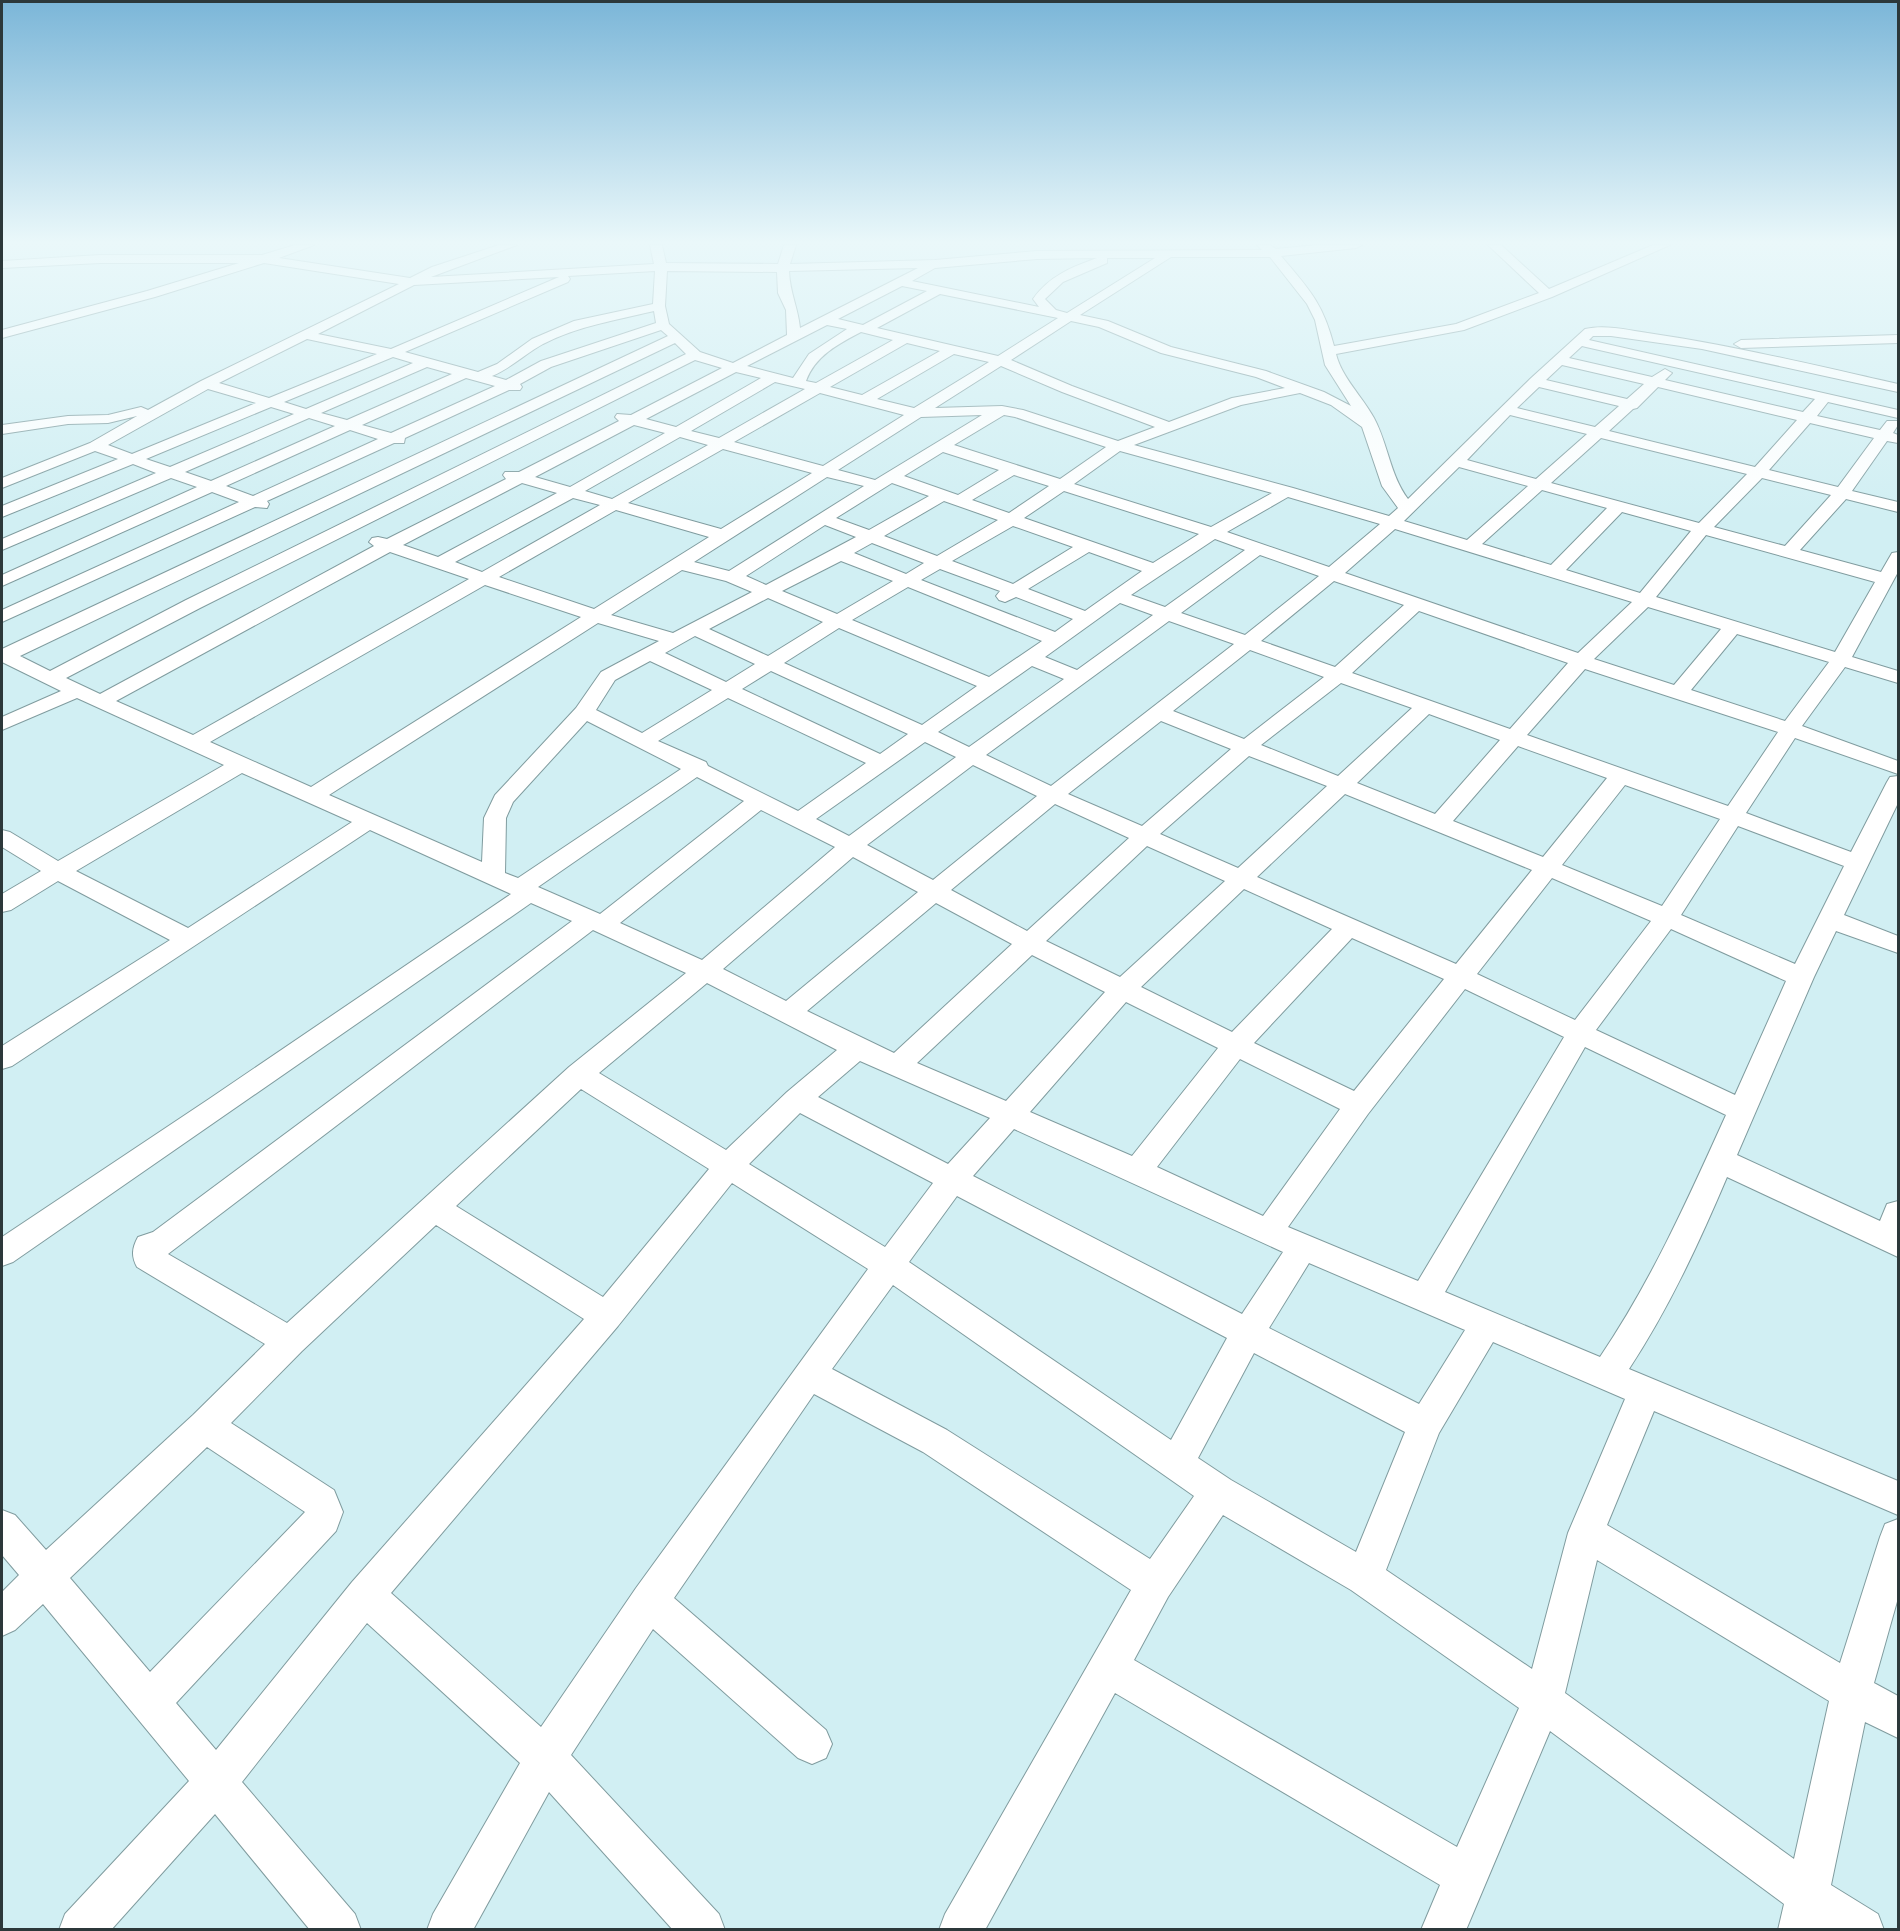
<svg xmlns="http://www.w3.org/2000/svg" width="1900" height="1931" font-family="Overpass,sans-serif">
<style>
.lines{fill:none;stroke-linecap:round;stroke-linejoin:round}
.minor-casing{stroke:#809c9f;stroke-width:2}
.minor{fill:#fff;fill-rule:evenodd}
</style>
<rect width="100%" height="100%" fill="#d1eff3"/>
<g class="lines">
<defs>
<path id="minor" d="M295,245H314L279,258L410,278L432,267L499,245H517L431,277L654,264L650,245H662L666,263L778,264L784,245H796L790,264L935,260L1037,251L1262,250L1257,245H1270L1276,249L1317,245H1362L1356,248L1281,256C1309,289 1323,303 1334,346L1456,324L1539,293L1488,245H1501L1549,289L1653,245H1670L1552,297L1464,330L1336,354C1342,378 1362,396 1374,418C1388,444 1390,475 1408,499L1530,379L1585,329C1607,324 1632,331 1654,334C1736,346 1817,366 1898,384V392L1702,349L1611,336H1593L1589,340L1898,410V418L1828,402L1817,416L1880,430L1887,421H1897L1898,425L1893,433L1898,435V443L1887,441L1852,491L1898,502V512L1846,499L1800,550L1881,572L1892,553L1898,552V572L1852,657L1898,671V683L1845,667L1802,726L1898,761V774L1795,738L1746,813L1851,852L1887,782L1890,777L1898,776V803L1844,915L1898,936V953L1836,931L1814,977L1737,1155L1880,1221L1887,1204L1898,1201V1257L1727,1177C1699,1243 1669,1308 1629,1369L1898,1481V1515L1654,1411L1607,1525L1840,1663L1880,1537L1885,1524L1898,1519V1598L1874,1683L1898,1696V1738L1865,1722L1831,1885L1878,1914L1884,1930H1778L1784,1904L1550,1731L1466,1930H1421L1440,1885L1115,1693L985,1930H939L945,1914L1131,1590L923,1452L814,1394L674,1598L826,1730L832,1744L826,1758L812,1764L798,1758L653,1629L571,1755L719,1914L725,1930H673L549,1792L473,1930H427L433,1914L520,1763L367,1623L242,1782L355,1914L361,1930H310L215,1814L111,1930H59L65,1914L189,1781L43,1604L15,1630L2,1636V1592L19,1575L2,1555V1510L15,1515L46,1550L193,1415L265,1344L137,1267C131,1256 132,1248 138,1237L153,1232L572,921L531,903L13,1262L2,1266V1237L209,1099L511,894L370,830L12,1066L2,1069V1046L170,940L58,881L11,910L2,912V894L41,871L2,847V830L10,832L58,861L224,765L77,698L2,730V717L61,691L2,662V649L668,336L661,330L551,367L520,384L522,387L520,390H509L405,438L404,443H394L267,501L269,504L267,508L255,507L2,622V610L239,502L212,492L2,586V575L197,487L171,478L2,550V539L156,473L133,464L2,517V506L118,459L95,451L2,488V478L90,443L137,416L108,423L68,424L2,434V425L68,416L108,415L141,407L148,410L201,381L399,284L264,263L155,297L2,338V330L147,291L239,263H100L2,268V261L100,255H262ZM1171,257H1270L1307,304L1315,320L1325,365L1351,406L1324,392L1266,371L1171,347L1108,321L1080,315ZM1097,258C1072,267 1049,276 1033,299L1039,307L912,281L935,268L1037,259ZM1107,258H1155L1067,313L1056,310L1045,299L1063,282L1107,263ZM918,268L800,328C798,307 790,294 789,271ZM655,271L653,304L574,321L532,339L497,364L478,372L405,352L568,282L570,279L568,276ZM667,271L777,272L778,293L786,310L787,335L733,363L700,352L669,324L665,306ZM559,277L391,349L318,334L414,285ZM902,286L927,291L863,325L838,319ZM940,294L1058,318L998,356L877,328ZM654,311L656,323L541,361L506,380L492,376C511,368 525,354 543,344C578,326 616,320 654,311ZM1071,321L1099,327L1161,353L1256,377L1285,388L1232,398L1169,422L1072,386L1011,360ZM827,325L847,329L809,354L793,378L747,366ZM861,332L893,340L816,383L806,381C815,356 838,344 861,332ZM307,339L377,354L269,398L219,383ZM675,343L686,354L186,600L50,671L20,656ZM907,343L940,351L862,395L830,387ZM1582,346L1586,347L1815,399L1803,412L1665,380L1672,373L1665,369L1652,377L1569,358ZM954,354L989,362L914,408L877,399ZM393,357L413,363L306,409L284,402ZM695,360L722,368L631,415L617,414L615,417L619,421L519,472H505L503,475L506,479L387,539L378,537L372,538L369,542L374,546L100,694L66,678L200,608ZM1562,365L1644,384L1627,399L1546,380ZM1001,366L1062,392L1155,427L1118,441L1023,410L1002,406L935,408ZM427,367L452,374L347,420L321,413ZM736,372L761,378L676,427L646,419ZM466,378L495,386L391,433L362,425ZM775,382L805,389L719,438L691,431ZM1539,387L1619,406L1595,427L1517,408ZM1658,387L1797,420L1755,467L1609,431L1633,409L1637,408ZM208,389L256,403L132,454L108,445ZM820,393L904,415L823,466L734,442ZM1300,393L1331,405L1362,427L1382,486L1398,508L1389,516L1293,488L1134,445L1241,405ZM271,407L294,414L170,467L146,459ZM982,415L875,480L838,470L921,417ZM1004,415L1015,417L1106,447L1060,479L954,445ZM1510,415L1587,434L1536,479L1467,460ZM309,418L335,426L211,481L185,472ZM1810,423L1874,438L1838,487L1769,470ZM634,425L665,433L570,487L535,477ZM350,430L378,439L253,496L226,486ZM680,437L708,445L612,499L585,491ZM1601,438L1747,474L1699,523L1551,483ZM723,449L812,473L721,529L628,503ZM1120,451L1272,493L1211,527L1074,484ZM943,452L999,470L958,495L904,476ZM1459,467L1528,486L1467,540L1404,521ZM1014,475L1049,486L1009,513L972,500ZM827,477L864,486L729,571L694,562ZM1762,478L1831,495L1785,546L1714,527ZM522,483L557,493L438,557L403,545ZM892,483L929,496L869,530L836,518ZM1542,490L1607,508L1551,565L1482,544ZM1064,491L1199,534L1153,563L1024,518ZM1288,497L1380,524L1329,567L1227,532ZM573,498L600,505L482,572L455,562ZM944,501L998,520L937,556L884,536ZM616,510L709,537L594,609L499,577ZM1622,512L1691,531L1640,593L1566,570ZM825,525L856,537L766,585L746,576ZM1013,526L1073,547L1013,584L952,561ZM1395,529L1632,602L1578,653L1345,573ZM1706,535L1875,582L1835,652L1656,597ZM1215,539L1245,550L1165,607L1131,595ZM872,543L924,563L906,574L854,553ZM390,552L469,579L193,735L116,701ZM1089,552L1142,571L1085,611L1028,589ZM1260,555L1319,576L1245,635L1181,613ZM841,561L893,581L837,614L782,591ZM940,569L1000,591L996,596L999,600L1005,602L1016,597L1073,619L1055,632L921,580ZM682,570L726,581L752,592L673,633L611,615ZM1334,581L1404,605L1335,667L1261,641ZM485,585L581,617L311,787L210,742ZM908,587L1042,641L989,677L852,620ZM768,598L823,622L768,656L709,629ZM1120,603L1153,615L1077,670L1045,657ZM1648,607L1721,629L1674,685L1594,659ZM1419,611L1568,663L1510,729L1352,673ZM1169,621L1234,644L1051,786L986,755ZM598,623L659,641L601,672L576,708L495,795L484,818L482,862L329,795ZM839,628L977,686L922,725L784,663ZM1737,634L1829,662L1785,721L1691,690ZM695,636L755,664L726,682L665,653ZM1250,650L1324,677L1244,739L1173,711ZM650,661L712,690L642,733L596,710L615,680ZM1032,666L1064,679L969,747L938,732ZM1585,669L1778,732L1728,806L1527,735ZM771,671L908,734L880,754L742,689ZM1341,683L1412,708L1338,776L1261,745ZM728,698L866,763L798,811L708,766L706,762L658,741ZM1429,714L1500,740L1435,814L1357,783ZM587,721L681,769L518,878L505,873L506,818L513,802ZM1161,721L1231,749L1142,826L1068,794ZM925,742L956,757L849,836L816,819ZM1518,746L1607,778L1543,857L1453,821ZM1249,756L1327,786L1238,868L1160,834ZM973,765L1037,796L933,880L867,845ZM242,773L352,822L188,928L76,871ZM697,777L744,801L600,914L538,887ZM1625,785L1720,819L1662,906L1562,865ZM1345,794L1532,870L1456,964L1257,877ZM1055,804L1129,838L1027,931L951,890ZM761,810L835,847L702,960L620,923ZM1738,826L1844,866L1795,964L1681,915ZM1147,846L1225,881L1120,977L1046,941ZM853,857L918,892L786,1001L723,969ZM1552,878L1651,921L1575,1020L1477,974ZM1244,889L1332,929L1232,1032L1141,987ZM936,903L1012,944L894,1053L807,1011ZM1671,929L1786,981L1735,1095L1596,1030ZM593,930L686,973L569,1067L287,1323L168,1254ZM1352,938L1444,979L1354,1091L1254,1043ZM1032,955L1105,992L1006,1101L917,1063ZM707,983L837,1050L787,1092L726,1150L599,1073ZM1465,989L1564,1037L1418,1281L1288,1227L1368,1114ZM1126,1002L1218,1048L1132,1156L1030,1112ZM1585,1047L1726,1115C1688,1199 1652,1280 1600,1357L1445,1292ZM1240,1059L1340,1109L1263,1216L1157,1167ZM860,1061L990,1118L948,1164L818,1097ZM581,1089L709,1169L603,1297L456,1206ZM800,1113L933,1183L885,1247L749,1164ZM1014,1129L1283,1252L1242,1314L973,1176ZM732,1183L868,1269L636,1588L541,1727L391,1593L618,1326ZM957,1196L1227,1338L1171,1440L909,1262ZM436,1225L584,1319L352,1582L216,1750L176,1703L336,1531L343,1512L334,1490L231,1423L302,1351ZM1309,1263L1465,1330L1419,1404L1269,1328ZM893,1285L1194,1496L1150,1559L947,1430L832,1369ZM1493,1342L1625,1399L1568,1533L1532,1669L1386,1570L1439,1433ZM1254,1353L1405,1432L1356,1552L1231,1480L1198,1458ZM207,1447L305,1512L150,1672L70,1578ZM1223,1515L1351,1590L1519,1708L1457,1847L1134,1660L1168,1597ZM1597,1560L1829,1701L1794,1859L1565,1693Z
M1898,335V343L1741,348L1734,344L1741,340Z"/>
</defs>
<use href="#minor" class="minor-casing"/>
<use href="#minor" class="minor"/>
</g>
<linearGradient id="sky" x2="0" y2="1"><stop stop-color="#7bb6d8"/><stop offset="0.47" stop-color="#eaf8fa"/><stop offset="1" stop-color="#eaf8fa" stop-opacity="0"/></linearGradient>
<rect width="1900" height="516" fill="url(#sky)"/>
<rect width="1900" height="1931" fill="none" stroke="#2c383a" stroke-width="6"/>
</svg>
